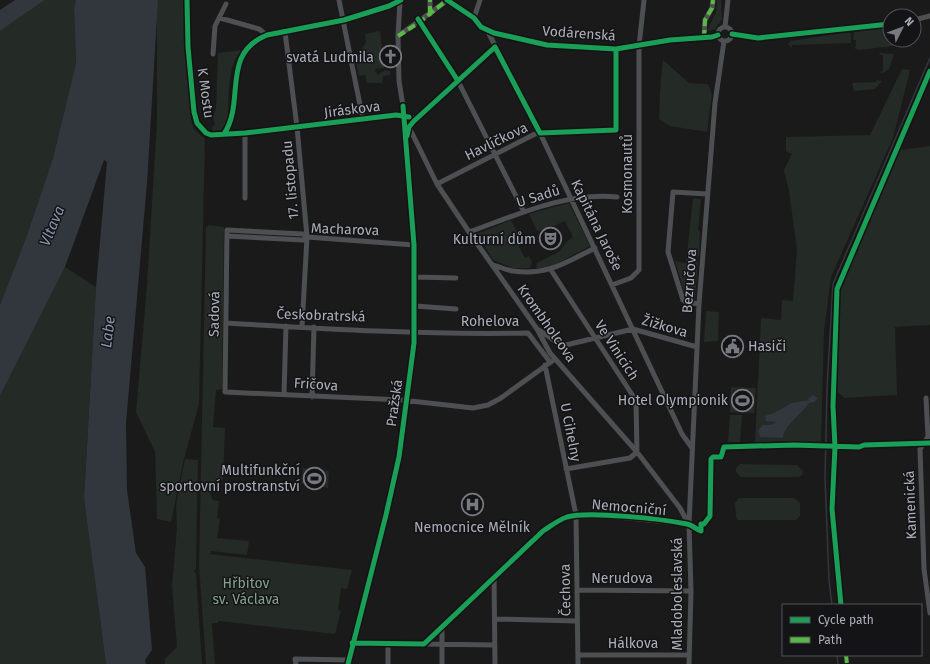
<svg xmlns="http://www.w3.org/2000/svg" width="930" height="664" font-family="'Fira Sans',sans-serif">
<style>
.green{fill:#242a25}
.water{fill:#32363d}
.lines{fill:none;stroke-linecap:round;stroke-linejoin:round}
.stream{stroke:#32363d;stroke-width:1.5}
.minor{stroke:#4e4f52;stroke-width:5}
.quiet{stroke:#58b947;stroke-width:4;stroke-dasharray:8 4;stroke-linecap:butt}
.cycleway-casing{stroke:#141416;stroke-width:8}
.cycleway{stroke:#1a9f57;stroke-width:5}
.labels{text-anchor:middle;stroke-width:3;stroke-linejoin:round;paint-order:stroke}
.street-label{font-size:14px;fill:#acaeb9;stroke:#141416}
.poi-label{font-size:14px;fill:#acaeb9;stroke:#141416;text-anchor:end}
.park-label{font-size:14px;fill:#85a28c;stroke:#141416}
.water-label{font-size:15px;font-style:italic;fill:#8796b0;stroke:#141416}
</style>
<rect width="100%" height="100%" fill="#1a1a1a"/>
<path class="green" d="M45,0H76L74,8L76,63L53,158L27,235L0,305V31Z
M157,0H185V46L191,119L194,129L205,139L199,404L184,459L171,522L157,519L155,452L136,412L147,285L157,121Z
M717,0H721L722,19L715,29L707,31L716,12Z
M887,28L890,30V40H895L893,46L859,50L854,48L856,46V40H853L854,31Z
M380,31L382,48L387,49L384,68L376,69L375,71L378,75L385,70L390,71V75L383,76L382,83H367L365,75L359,76L355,60L366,42L365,34Z
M849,32L851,34V43L792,45V48L788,44L791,41Z
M242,50C226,64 229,104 228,124L223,130L213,132L212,128L215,124L213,118L216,108L218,53Z
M880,53L894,54L889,69L883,73L880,72L883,71V55H879Z
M663,60L689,83L708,84L712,94L707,132L670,126L659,119C660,99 660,81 663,60Z
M902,69L910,70L893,138L831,277L824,332L821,443H755L761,318L781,320L782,300L793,301L797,250L789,191L784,170L792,154L786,151V137L870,135Z
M877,80L882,81L875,89L854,91L852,83L876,82Z
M930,146V325L895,327L897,395L844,398L835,389L840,292L900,150Z
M693,198L701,199L698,230L700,232L699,256L690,257L687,253Z
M569,203L590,246L553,266L536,269L537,263L560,251L565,243L573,237L565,221L547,229L537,231L529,214Z
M511,220L522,242L519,247L525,258L529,256L532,262L530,268H513L493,260L477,234Z
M209,225L224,227L222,389L216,390L213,427L225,428L223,479C213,485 206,488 213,500L219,501L217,518L220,519L217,538L249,541L247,555L211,551L210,554L352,570L347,589L341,588L338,610L341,611L335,634L218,621V623H212L215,664H206L199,566L206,228Z
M686,258L698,260L695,300L686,299L675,261L686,263Z
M65,267L96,287L84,499L106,664H0V396Z
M706,311L719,312L718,341L704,342Z
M731,387L756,388L754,413L730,412Z
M730,415H742L740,442H728Z
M185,459L198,460L196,569L194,570L196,574L202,664H165V659L177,647L172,585L177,528L176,505Z
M740,464L797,465L803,471L802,475L799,477H741L736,472V468Z
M303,468L329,471L328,488L301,484Z
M739,498H794L800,503V516L796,520H738L736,517L735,503Z"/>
<path class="water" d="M15,0H45L0,31V10Z
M76,0H158L147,183L126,423L127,490L136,553L145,567L152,650L145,660L146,664H106L84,499L96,287L107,162L104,160L65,267L0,396V305L27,235L53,158L76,63L74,8Z
M813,395L818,398L814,402L809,403C801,415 785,424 783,438L760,437L758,430L763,425H770L777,422L766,421L765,416L774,413L792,403L810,400L807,399Z"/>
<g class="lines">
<path class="stream" d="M832,605L829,580L825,478L827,388L833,284L930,58
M837,655L838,664"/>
<path class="minor" d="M187,0L188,47L194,112L197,123L206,133L211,135L245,133L396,115L413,118L419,117
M339,0L363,120
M447,0L474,18L481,27L494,33L547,45L616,49L670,40L712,37L718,35
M400,1L398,36L399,81L403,106L407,123L437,184L469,232L537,329L550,353L637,452L680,508L688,523
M430,14V0
M220,18L259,29L267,35
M474,18L480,0
M914,20L930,16
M420,22L455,75L524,212
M718 34a7 7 0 1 1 14 0a7 7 0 1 1-14 0Z
M725,27L728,0
M487,30L540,133L682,434L692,448
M285,32L297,127L307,237L302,327
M732,34L758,38L890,24
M398,36L448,0
M704,38L705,20L712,8L713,0
M213,54L215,26L226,4
M409,129L414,121L495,47
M245,133V198
M224,134C246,101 220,54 267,35L344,20L389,6L401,0
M437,184L535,134L544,132L616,130V49
M469,232C517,215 565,192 617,197
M227,236L303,240L307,237L414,245
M307,237L303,234L227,230L225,392L402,400L473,408L488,405L501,398L555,359
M492,265C498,266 506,270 513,271C547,276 565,263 595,248
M551,270L633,396L636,402L637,452L630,458L566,469
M415,277L456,278
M612,285L631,278L639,270V46L644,0
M699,304L686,302L683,300L668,252L673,192L707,194
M415,306L456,309
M226,323C327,329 428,335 528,333L550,362
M539,330L555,341L566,345L633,329L697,347
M545,365L576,515L578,664
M284,394L286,326
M312,397L314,327
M926,398L928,437L920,449L924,569L930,613
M859,447L864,445L930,443
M494,576L495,664
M577,590L691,591
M495,619L577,621
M442,627V664
M352,643L424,644L543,531L561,520L576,515L617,517L689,524
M388,644V664
M424,644L495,645
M578,655H689
M296,664L295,659L349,660
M348,664L386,515L399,457L414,343V245L406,139L403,117
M689,664L691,591L689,524L699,304L715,103L724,41"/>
<path class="quiet" d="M430,14V0
M398,36L420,22L447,0
M704,38L705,20L712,8L713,0
M846,655L847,664"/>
<defs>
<path id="cycleway" d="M187,0L188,47L194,112L197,123L206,133L211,135L245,133L396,115L409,117
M447,0L474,18L481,27L494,33L547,45L616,49L670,40L712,37L718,35
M418,19L458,81
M732,34L758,38L890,24
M224,134C246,101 220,54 267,35L344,20L389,6L401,0
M407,136L409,127L414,121L495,47L540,133L616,130V49
M841,605L832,509L835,447L833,406L837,289L930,71
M352,643L424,644L543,531C551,526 558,520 567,517C589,511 662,519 687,524C692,525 696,529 701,531V524H704L710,516L711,459L713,457H721L724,447L794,445L859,447L864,445L930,443
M348,664L386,515L399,457L414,343V245L403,106"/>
</defs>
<use href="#cycleway" class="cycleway-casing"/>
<use href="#cycleway" class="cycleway"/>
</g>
<defs>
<symbol id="church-ring" viewBox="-11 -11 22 22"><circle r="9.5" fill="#141416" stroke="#797a81" stroke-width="1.5"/><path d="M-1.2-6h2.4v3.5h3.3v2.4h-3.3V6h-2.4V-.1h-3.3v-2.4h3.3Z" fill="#797a81"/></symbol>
<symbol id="theatre-ring" viewBox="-11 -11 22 22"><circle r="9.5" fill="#141416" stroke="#797a81" stroke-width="1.5"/><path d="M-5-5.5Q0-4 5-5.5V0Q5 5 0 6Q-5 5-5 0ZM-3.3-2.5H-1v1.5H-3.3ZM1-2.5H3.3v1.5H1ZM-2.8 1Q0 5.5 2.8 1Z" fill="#797a81"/></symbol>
<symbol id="civic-ring" viewBox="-11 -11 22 22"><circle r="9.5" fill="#141416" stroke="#797a81" stroke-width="1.5"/><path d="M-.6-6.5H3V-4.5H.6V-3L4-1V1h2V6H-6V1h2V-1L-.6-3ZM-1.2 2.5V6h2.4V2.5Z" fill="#797a81"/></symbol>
<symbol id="stadium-ring" viewBox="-11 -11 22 22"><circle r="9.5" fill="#141416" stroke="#797a81" stroke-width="1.5"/><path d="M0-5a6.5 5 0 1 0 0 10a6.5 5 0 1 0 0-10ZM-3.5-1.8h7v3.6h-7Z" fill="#797a81"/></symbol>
<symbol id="hospital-ring" viewBox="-11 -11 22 22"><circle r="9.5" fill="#141416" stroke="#797a81" stroke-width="1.5"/><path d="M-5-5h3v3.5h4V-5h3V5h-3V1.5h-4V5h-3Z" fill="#797a81"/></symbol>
</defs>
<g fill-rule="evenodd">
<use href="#church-ring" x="378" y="44" width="25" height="25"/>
<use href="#theatre-ring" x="538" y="226" width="25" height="25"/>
<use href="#civic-ring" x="720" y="334" width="25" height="25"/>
<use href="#stadium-ring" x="730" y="388" width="25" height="25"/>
<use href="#stadium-ring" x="302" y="466" width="25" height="25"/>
<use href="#hospital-ring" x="460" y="492" width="25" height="25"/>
</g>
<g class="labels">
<g class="street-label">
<text transform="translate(579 33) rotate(4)" y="5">Vodárenská</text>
<text transform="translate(206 93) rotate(82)" y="5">K Mostu</text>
<text transform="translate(352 109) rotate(-7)" y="5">Jiráskova</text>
<text transform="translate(496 141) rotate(-26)" y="5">Havlíčkova</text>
<text transform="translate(627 174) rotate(-90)" y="5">Kosmonautů</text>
<text transform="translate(290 180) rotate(-95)" y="5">17. listopadu</text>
<text transform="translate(538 196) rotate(-17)" y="5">U Sadů</text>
<text transform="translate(597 225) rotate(64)" y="5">Kapitána Jaroše</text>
<text transform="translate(345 229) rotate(2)" y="5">Macharova</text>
<text transform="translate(689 281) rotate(-86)" y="5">Bezručova</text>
<text transform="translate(214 314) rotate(-89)" y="5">Sadová</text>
<text transform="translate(321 315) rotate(2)" y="5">Českobratrská</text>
<text x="490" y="326">Rohelova</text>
<text transform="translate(547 323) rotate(55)" y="5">Krombholcova</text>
<text transform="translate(665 326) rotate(16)" y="5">Žižkova</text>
<text transform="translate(617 350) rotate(57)" y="5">Ve Vinicích</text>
<text transform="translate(316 384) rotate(4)" y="5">Fričova</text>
<text transform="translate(394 403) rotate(-82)" y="5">Pražská</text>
<text transform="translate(571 432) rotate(79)" y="5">U Cihelny</text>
<text transform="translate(910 505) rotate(-92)" y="5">Kamenická</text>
<text transform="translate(629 507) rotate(5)" y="5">Nemocniční</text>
<text x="622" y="583">Nerudova</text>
<text transform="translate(565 590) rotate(-91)" y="5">Čechova</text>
<text transform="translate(677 594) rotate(-90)" y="5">Mladoboleslavská</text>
<text x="633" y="648">Hálkova</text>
</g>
<g class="poi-label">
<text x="374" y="62">svatá Ludmila</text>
<text x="536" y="244">Kulturní dům</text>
<text x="748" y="351" text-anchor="start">Hasiči</text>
<text x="728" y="405">Hotel Olympionik</text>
<text x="300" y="475">Multifunkční<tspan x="300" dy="16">sportovní prostranství</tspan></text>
<text x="472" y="532" text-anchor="middle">Nemocnice Mělník</text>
</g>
<g class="park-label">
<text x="246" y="588">Hřbitov<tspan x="246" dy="16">sv. Václava</tspan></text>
</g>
<g class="water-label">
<text transform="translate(52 226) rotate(-67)" y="5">Vltava</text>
<text transform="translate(108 332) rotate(-83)" y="5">Labe</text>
</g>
</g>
<rect x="782" y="604" width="140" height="52" fill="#141416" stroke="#515257"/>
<rect x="790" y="617" width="20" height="6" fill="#1a9f57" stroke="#515257"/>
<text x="818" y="624" font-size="12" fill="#acaeb9">Cycle path</text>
<rect x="790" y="637" width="20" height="6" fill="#58b947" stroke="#515257"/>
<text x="818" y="644" font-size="12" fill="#acaeb9">Path</text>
<g transform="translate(902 28) rotate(48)"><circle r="19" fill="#141416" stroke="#515257"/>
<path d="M0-3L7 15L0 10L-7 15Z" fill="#797a81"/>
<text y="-6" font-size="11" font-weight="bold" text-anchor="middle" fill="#acaeb9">N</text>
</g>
</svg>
